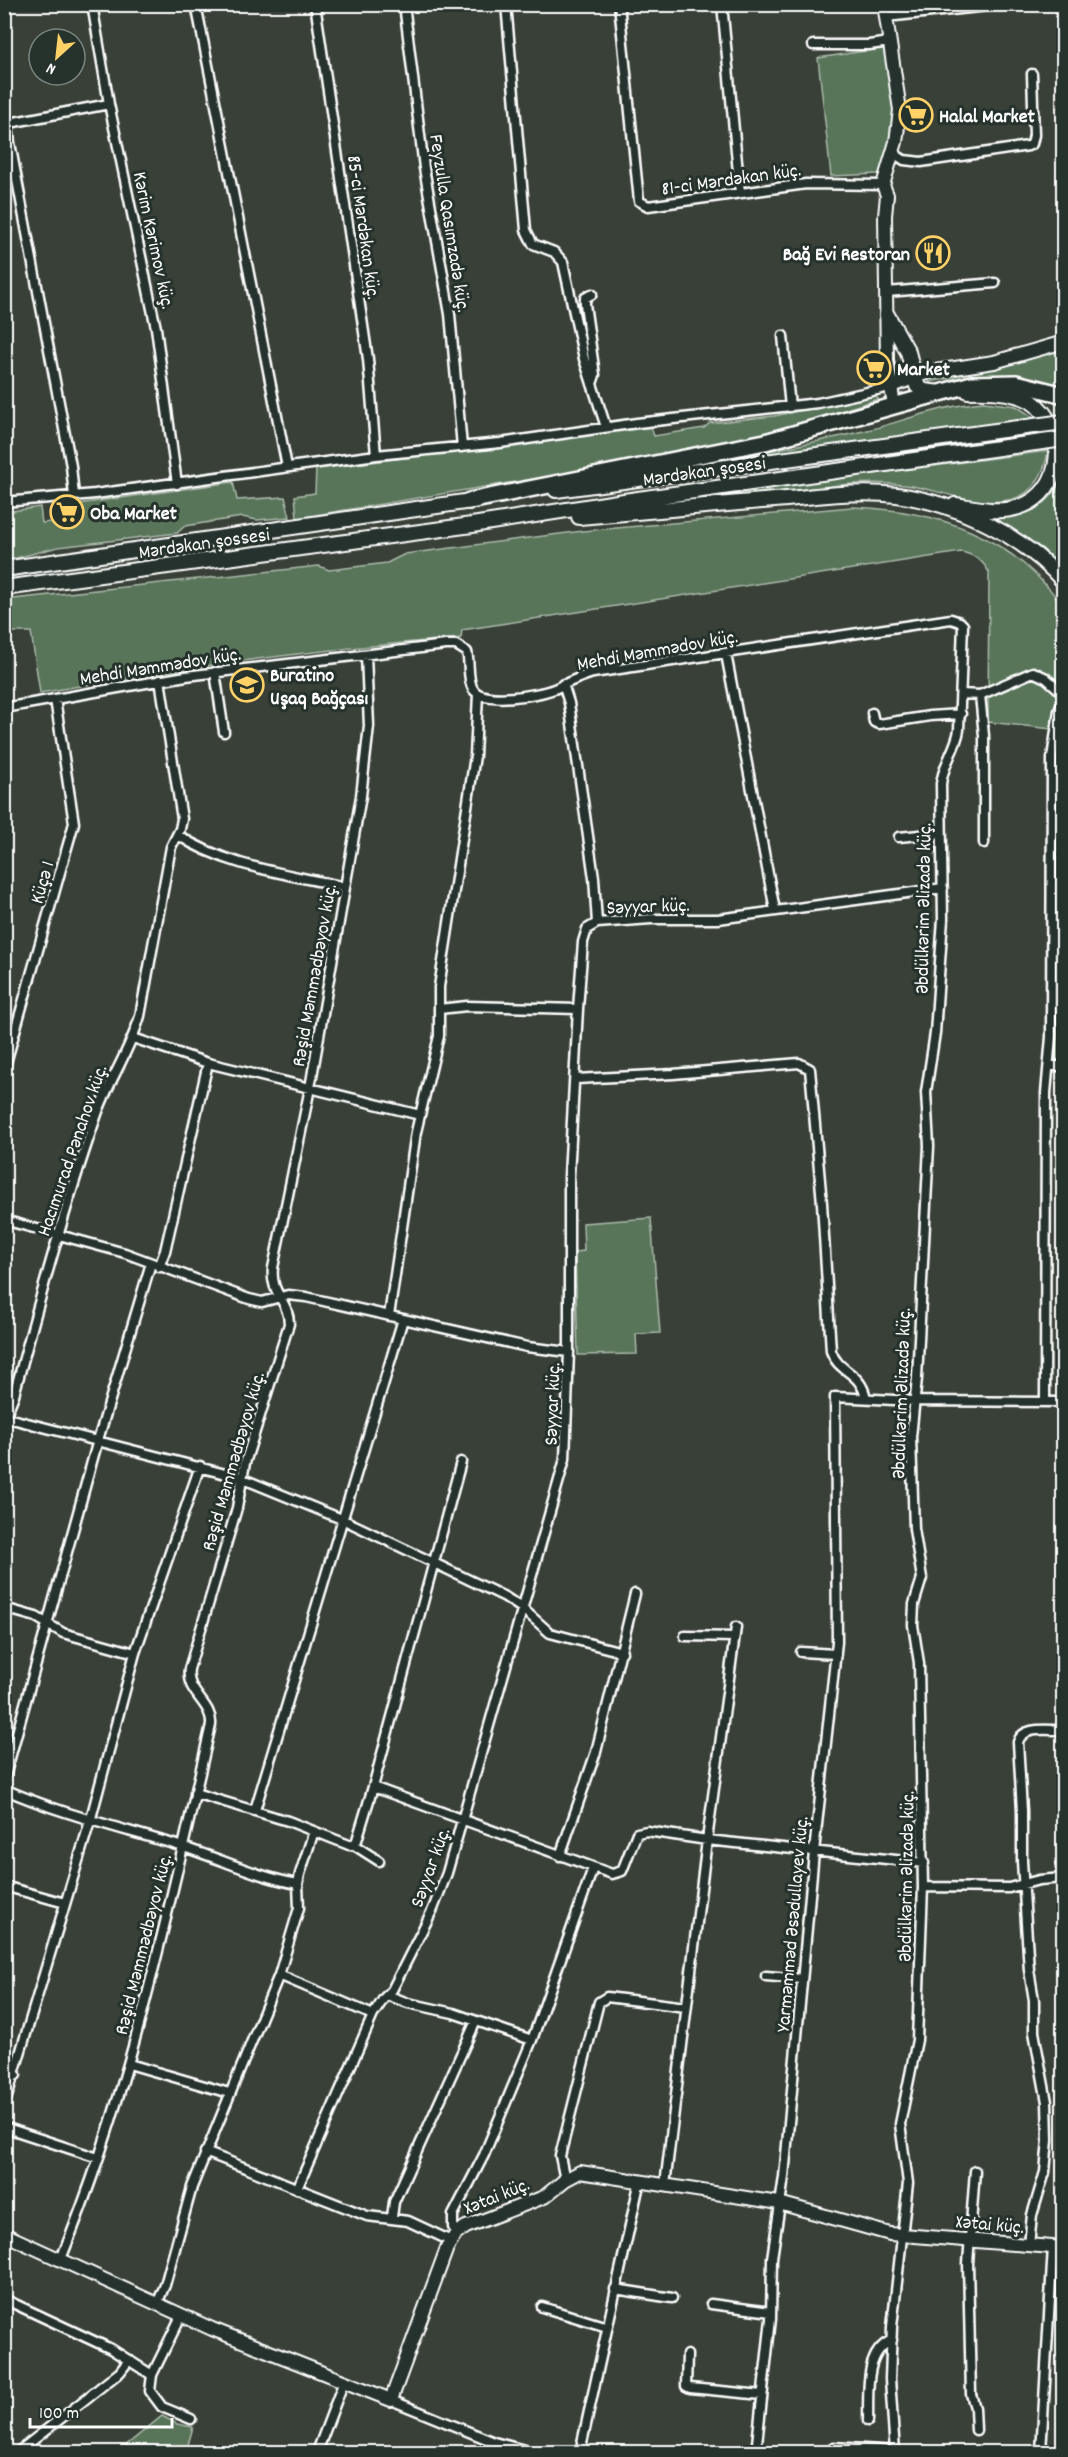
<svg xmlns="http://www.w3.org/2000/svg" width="1068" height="2457" font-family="Dekko,sans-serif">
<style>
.green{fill:#58745a;stroke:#acbaac;stroke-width:1.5}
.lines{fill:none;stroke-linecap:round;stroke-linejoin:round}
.street-casing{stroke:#fff;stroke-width:13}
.secondary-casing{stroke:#fff;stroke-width:16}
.primary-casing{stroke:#fff;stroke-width:18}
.highway-casing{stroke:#fff;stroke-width:20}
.street{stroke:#26332d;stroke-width:8}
.secondary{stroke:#26332d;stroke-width:12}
.primary{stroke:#26332d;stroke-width:14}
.highway{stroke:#26332d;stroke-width:15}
.primary-bridge-casing{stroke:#fff;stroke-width:18;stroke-linecap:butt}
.primary-bridge{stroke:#26332d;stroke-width:14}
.labels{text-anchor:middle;stroke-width:6;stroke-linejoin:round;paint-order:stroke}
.poi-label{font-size:20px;font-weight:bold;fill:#fff;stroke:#26332d;text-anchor:start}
.street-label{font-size:20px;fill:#fff;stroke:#26332d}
</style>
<rect width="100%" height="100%" fill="#394037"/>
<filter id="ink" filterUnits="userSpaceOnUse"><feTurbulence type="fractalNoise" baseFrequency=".0167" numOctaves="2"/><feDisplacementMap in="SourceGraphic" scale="12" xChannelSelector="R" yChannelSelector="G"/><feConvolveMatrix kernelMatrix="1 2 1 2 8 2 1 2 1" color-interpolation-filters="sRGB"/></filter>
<g filter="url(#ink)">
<path class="green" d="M885,48L893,105L892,134L879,174L831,176L818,58Z
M1063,347V388C1014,373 980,372 929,382L927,377L999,368Z
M876,395L878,399L764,435L605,467L297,518L295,496L315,493L316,469L651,427L654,436L704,428L710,423L774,416Z
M984,402L1016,406L1036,419L857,446L659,470C731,458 802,446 872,429C909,419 946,405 984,402Z
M1048,451C1045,471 1035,493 1013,499C977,509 940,489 905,485C831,476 755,505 682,499Z
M1063,478V570L1043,549L993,519C1029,514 1045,512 1063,478Z
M233,482L237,500L285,497L290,517L257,520L242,517L185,526L177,533L58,547L5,561V512L40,507L42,523L79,519L78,504Z
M852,507C938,510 1011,535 1063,606V1060H1056L1061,730L988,722L989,572C982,560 975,555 961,552L462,630L461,638C320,649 179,667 40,693L31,632H5L4,600L319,566L329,570L387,563L405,554L583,531Z
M651,1218L660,1333L636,1334L637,1354L578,1355L575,1252L584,1251L583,1223Z
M162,2416L177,2424L193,2427L186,2452H118Z"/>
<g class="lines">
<defs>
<path id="street" d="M92,4L109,104L156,328L177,484
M196,4L287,467
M315,4L368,359L376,455
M404,4L424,168L450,314L462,447
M506,4L526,230L533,244L554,252L563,262L584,359L606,427
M619,4L639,201L648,206L806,184L883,185
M722,4L740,193
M886,17L1007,4
M813,45H869L890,42
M4,89L10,143L71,466L74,496
M4,124L109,104
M893,153L904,160L921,162L1028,146L1032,144L1034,135L1032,74
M887,292L995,283
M592,294L585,298V304L595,375L592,384
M783,336L790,407
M4,502L95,494L376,455L500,443L637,423L818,403L890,387
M726,654L775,910
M215,672L224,732
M563,684L569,703L594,878L597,923
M961,694L980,695L1033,672L1046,678L1064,694
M980,695L984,736V843
M4,708L186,676L446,645H456L467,652C470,663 467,679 473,689C483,705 539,695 554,689C567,683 579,677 593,673L951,619L960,622L963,625L959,730C956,749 943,764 941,784L943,919L935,1033L926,1092L929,1146L917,1378L911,1437L914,1529L922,1578L914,1604L913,1625L919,1663L923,1887L917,2040L900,2124L908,2183L892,2327L890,2379L895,2452
M872,713L874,722L879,724L930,716L961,714
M178,835C226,867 289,874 345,887
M899,837L940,833
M439,1009L467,1006L578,1009
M133,1038L208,1063L420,1115
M1049,1066H1064
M4,1070L74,823L55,699
M576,1079L673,1074L799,1063L810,1069L822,1203L831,1351C839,1374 860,1370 866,1398
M4,1220L125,1253L249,1299L262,1302L288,1295L306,1297L527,1347L569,1352
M159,1267L165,1251L208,1063
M389,1316L416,1132L439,1036V987L475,756L478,694
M1045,1402L1046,1093L1051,1037L1052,758L1059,711L1064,697
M4,1417L241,1478L344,1520L505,1597L523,1609L550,1633L622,1652
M4,1420L14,1395C39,1302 64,1209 96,1117C108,1082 130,1051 140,1016L171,847L180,829L182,819L160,680
M4,1608L36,1617L63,1633L135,1653
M685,1636L734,1637
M801,1652L836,1654
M4,1780L98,1440L151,1263
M373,1787L612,1874L622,1871L637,1833L647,1831L707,1840L924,1863
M4,1789C61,1814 121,1828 180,1846C219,1858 257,1877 298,1884
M195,1793L288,1821L349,1845H354L357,1840L373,1787L461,1462
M255,1810L403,1319
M354,1845L379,1861
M560,1856L596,1752L635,1594
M4,1886L65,1903
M923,1887L1009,1888L1039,1880L1064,1878
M279,1975L373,2015
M766,1976L802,1979
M387,1995L408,2003L453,2013L532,2040
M129,2064L229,2093
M4,2072L16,2075
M4,2107L91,1818L135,1653L200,1466
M4,2127L98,2158
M205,2152L367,2216L408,2221L451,2241
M975,2171L968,2263L971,2394L975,2408L976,2430
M565,2180L560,2156L599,2002L607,1997L686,2007
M665,2185L707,1840L736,1627
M297,2189L373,2015L384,1998L392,1990L433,1909L447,1873L565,1459L569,1352V1176L578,1009L583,942L587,929L597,923L651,919H718L943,888
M392,2217L394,2202L476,2021
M456,2234L453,2227V2215L484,2155L532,2040L593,1868
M1029,2246L1032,2215L1045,2172L1048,2140L1047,2102L1034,2032V2000L1029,1970L1022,1861V1811L1018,1742C1023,1725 1049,1731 1064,1730
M61,2259C132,2087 169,1906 211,1725C213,1703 185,1693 189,1669L237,1508L245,1463L289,1324C289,1300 270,1295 273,1268L310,1088L361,796L369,726L366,655
M615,2289L672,2298
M4,2299L111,2349L152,2375
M157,2304L165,2285L192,2187L279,1975L299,1908L298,1884L300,1874L314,1831
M711,2304L771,2312
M542,2307L607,2327
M181,2316L152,2375L150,2391L162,2407L191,2419
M687,2355L686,2386L690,2388L762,2395
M391,2400L494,2442L532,2452
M868,2421C869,2394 863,2353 892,2340
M834,2447L895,2451
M18,2452L120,2372L129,2360
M317,2452L344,2381
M580,2452L640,2180
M756,2452L771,2319L772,2258L784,2177L814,1852L837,1642L835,1397L914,1401L1064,1402
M1041,2452L1053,2247"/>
<path id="secondary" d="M884,4L900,110L896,142L883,185L887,195L885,216L887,360L894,406
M890,387L929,372L994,362L1064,342
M4,2234L212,2329L391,2400L447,2248L456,2234L466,2227L544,2197L565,2180L580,2172L779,2203L890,2234L1064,2248"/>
<path id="primary" d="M887,315L908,352L917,386L924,391L940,393
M556,490L1003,430
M955,505C976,508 999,514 1019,507C1066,492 1068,427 1031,401C1013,391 988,390 968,391
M579,517C644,511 709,506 774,500C814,497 856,490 897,495C957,503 1024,536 1064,582
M4,569L478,500
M4,588L472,525L624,501L1006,447"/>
<path id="highway" d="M469,501L765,442L972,384L1016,383L1064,395"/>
</defs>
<use href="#street" class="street-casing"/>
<use href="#secondary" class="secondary-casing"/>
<use href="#primary" class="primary-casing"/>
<use href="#highway" class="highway-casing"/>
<use href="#street" class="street"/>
<use href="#secondary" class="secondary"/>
<use href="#primary" class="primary"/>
<use href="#highway" class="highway"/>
<defs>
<path id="primary-bridge" d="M1003,430L1064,422
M1006,447L1064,439"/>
</defs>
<use href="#primary-bridge" class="primary-bridge-casing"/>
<use href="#primary-bridge" class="primary-bridge"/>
</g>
</g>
<defs>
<symbol id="supermarket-ring" viewBox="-11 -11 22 22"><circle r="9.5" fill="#26332d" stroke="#ffd166" stroke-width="1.5"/><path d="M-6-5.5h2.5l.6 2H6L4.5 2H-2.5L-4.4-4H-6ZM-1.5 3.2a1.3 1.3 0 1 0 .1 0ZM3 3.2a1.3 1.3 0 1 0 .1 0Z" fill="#ffd166"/></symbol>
<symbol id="restaurant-ring" viewBox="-11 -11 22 22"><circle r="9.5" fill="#26332d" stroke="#ffd166" stroke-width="1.5"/><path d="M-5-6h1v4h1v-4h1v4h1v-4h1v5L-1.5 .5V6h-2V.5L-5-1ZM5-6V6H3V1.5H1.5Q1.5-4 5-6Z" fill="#ffd166"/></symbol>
<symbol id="school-ring" viewBox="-11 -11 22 22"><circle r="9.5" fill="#26332d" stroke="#ffd166" stroke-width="1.5"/><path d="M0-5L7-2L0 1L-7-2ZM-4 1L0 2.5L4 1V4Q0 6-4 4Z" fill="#ffd166"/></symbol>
</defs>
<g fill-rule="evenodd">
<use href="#supermarket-ring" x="897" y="96" width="38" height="38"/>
<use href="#restaurant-ring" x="914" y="234" width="38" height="38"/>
<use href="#supermarket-ring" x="855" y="349" width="38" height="38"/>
<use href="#supermarket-ring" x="48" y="493" width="38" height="38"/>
<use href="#school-ring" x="228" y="666" width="38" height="38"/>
</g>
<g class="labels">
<g class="poi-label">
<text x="939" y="122">Halal Market</text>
<text x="910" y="260" text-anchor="end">Bağ Evi Restoran</text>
<text x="897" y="375">Market</text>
<text x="90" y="519">Oba Market</text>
<text x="270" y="681">Buratino<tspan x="270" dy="23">Uşaq Bağçası</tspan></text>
</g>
<g class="street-label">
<text transform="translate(731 178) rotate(-8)" y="7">81-ci Mərdəkan küç.</text>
<text transform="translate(451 223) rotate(81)" y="7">Feyzulla Qasımzadə küç.</text>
<text transform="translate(365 227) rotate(82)" y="7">85-ci Mərdəkan küç.</text>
<text transform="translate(155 240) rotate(78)" y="7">Kərim Kərimov küç.</text>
<text transform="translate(704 470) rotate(-8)" y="7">Mərdəkan şosesi</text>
<text transform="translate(204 542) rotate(-8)" y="7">Mərdəkan şossesi</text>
<text transform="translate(657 649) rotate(-10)" y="7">Mehdi Məmmədov küç.</text>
<text transform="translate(160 665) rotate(-9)" y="7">Mehdi Məmmədov küç.</text>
<text transform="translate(41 882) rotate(-74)" y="7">Küçə 1</text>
<text transform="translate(648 905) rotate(-2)" y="7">Səyyar küç.</text>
<text transform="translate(922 908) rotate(-89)" y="7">Əbdülkərim Əlizadə küç.</text>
<text transform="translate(313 975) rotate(-80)" y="7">Rəşid Məmmədbəyov küç.</text>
<text transform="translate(71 1150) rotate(-71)" y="7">Hacımurad Pənahov küç.</text>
<text transform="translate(900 1393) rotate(-88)" y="7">Əbdülkərim Əlizadə küç.</text>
<text transform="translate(551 1404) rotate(-88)" y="7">Səyyar küç.</text>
<text transform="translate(232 1461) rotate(-74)" y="7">Rəşid Məmmədbəyov küç.</text>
<text transform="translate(429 1867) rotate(-70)" y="7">Səyyar küç.</text>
<text transform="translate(905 1876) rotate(-89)" y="7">Əbdülkərim Əlizadə küç.</text>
<text transform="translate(791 1924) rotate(-85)" y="7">Yarməmməd Əsədullayev küç.</text>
<text transform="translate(142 1944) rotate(-76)" y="7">Rəşid Məmmədbəyov küç.</text>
<text transform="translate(496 2195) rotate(-22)" y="7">Xətai küç.</text>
<text transform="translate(990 2223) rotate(5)" y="7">Xətai küç.</text>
</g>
</g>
<rect width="1068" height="2457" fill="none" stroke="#26332d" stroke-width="24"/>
<rect x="12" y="12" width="1044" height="2433" fill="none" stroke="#fff" stroke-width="2" filter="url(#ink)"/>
<g transform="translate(57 57) rotate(207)"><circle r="28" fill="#26332d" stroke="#7d8581" stroke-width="1.5"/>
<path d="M0-4.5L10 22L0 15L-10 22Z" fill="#ffd166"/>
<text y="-9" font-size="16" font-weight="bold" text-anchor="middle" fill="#ffffff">N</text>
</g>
<path d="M30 2418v9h142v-9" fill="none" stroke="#ffffff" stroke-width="3"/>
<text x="39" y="2418" font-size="18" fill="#ffffff" stroke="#26332d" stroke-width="4.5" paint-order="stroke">100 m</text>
</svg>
